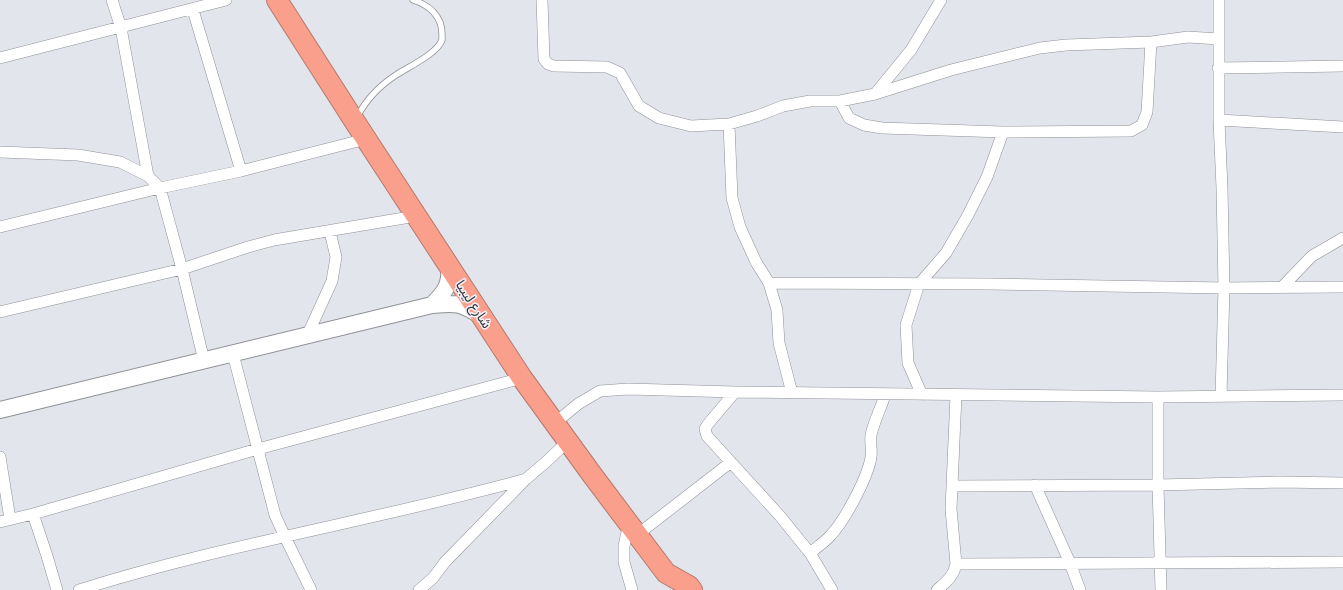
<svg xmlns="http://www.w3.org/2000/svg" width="1343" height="590" font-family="Montserrat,'Noto Sans Arabic',sans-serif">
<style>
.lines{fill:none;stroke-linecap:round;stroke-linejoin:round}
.lane-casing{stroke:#8f9197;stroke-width:7}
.street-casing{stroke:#8f9197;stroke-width:12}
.secondary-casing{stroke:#8f9197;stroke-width:18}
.highway-casing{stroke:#b4796d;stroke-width:22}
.lane{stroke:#fff;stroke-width:5.5}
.street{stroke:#fff;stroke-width:11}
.secondary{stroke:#fff;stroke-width:16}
.highway{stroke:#fa9f8b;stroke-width:20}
.labels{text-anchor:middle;stroke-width:3;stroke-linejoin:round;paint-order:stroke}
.street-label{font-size:14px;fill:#313234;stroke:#f0f2f9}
</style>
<rect width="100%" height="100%" fill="#e3e5ec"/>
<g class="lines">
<defs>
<path id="lane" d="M357,117C366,100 379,86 396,75C408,67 437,54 442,40C442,38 442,36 442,34C442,16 429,5 413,0"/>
<path id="street" d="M112,0L121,28L148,176
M542,0L544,59L548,64L554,66L607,67L620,73L639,106L659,118L691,126L729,124L757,116L783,106L810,101H840L875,94L951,70L1040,48L1066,45L1151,42L1188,37L1219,39
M1219,0V120L1222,188L1224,288L1221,396
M193,10L241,171
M0,58L226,0
M1218,68L1343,66
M875,94L911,50L941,0
M840,101L849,118L864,125L882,128L1003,132L1131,131L1142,125L1147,112L1151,42
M1219,120L1343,127
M729,124L732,198L740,227L756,262L769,283L777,310L779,343L792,393
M0,152L78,155L120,162L148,176L160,188L182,269L204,361
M0,227L160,188L241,171L366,139
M769,283L990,284L1224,288L1343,287
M1282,287L1312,256L1343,238
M0,312L182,269L248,247L274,240L416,216
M307,336L332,281L336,257L330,232
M233,354L275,515L285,537L311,590
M735,392L708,424L705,429L707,436L780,516L801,542L810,553L832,590
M922,395L908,363L906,325L919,284L946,253L968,215L987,177L1003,132
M1158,397V485L1161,590
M555,423L578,404L600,391L628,389L735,392L1158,397L1343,395
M0,457L10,519
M1035,485L1070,563L1080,590
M952,486L1158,485L1279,482L1343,483
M33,514L47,556L57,590
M0,522L33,514L258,449L522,378
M629,523L624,546V562L632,590
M637,535L731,462
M810,553C817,547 825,542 831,535C845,520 868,477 871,457C872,450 870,442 871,435C874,421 881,408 885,395
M956,564L1343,562
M79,590C225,544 378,520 526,479
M419,590L433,578L445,562L526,479L546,462L568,441
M937,590C946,582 954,576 956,564L951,509L956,395"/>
<path id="secondary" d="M432,305C445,292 451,285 449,265
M0,410L432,305C456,303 460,302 481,316"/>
<path id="highway" d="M277,0L355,122L522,378L593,476L666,573L689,586L692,590"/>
</defs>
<use href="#lane" class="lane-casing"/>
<use href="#street" class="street-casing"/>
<use href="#secondary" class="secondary-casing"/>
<use href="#highway" class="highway-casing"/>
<use href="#lane" class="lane"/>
<use href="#street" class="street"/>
<use href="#secondary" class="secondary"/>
<use href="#highway" class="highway"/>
</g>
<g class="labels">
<g class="street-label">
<text transform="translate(474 304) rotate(57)" y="5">شارع ليبيا</text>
</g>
</g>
</svg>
